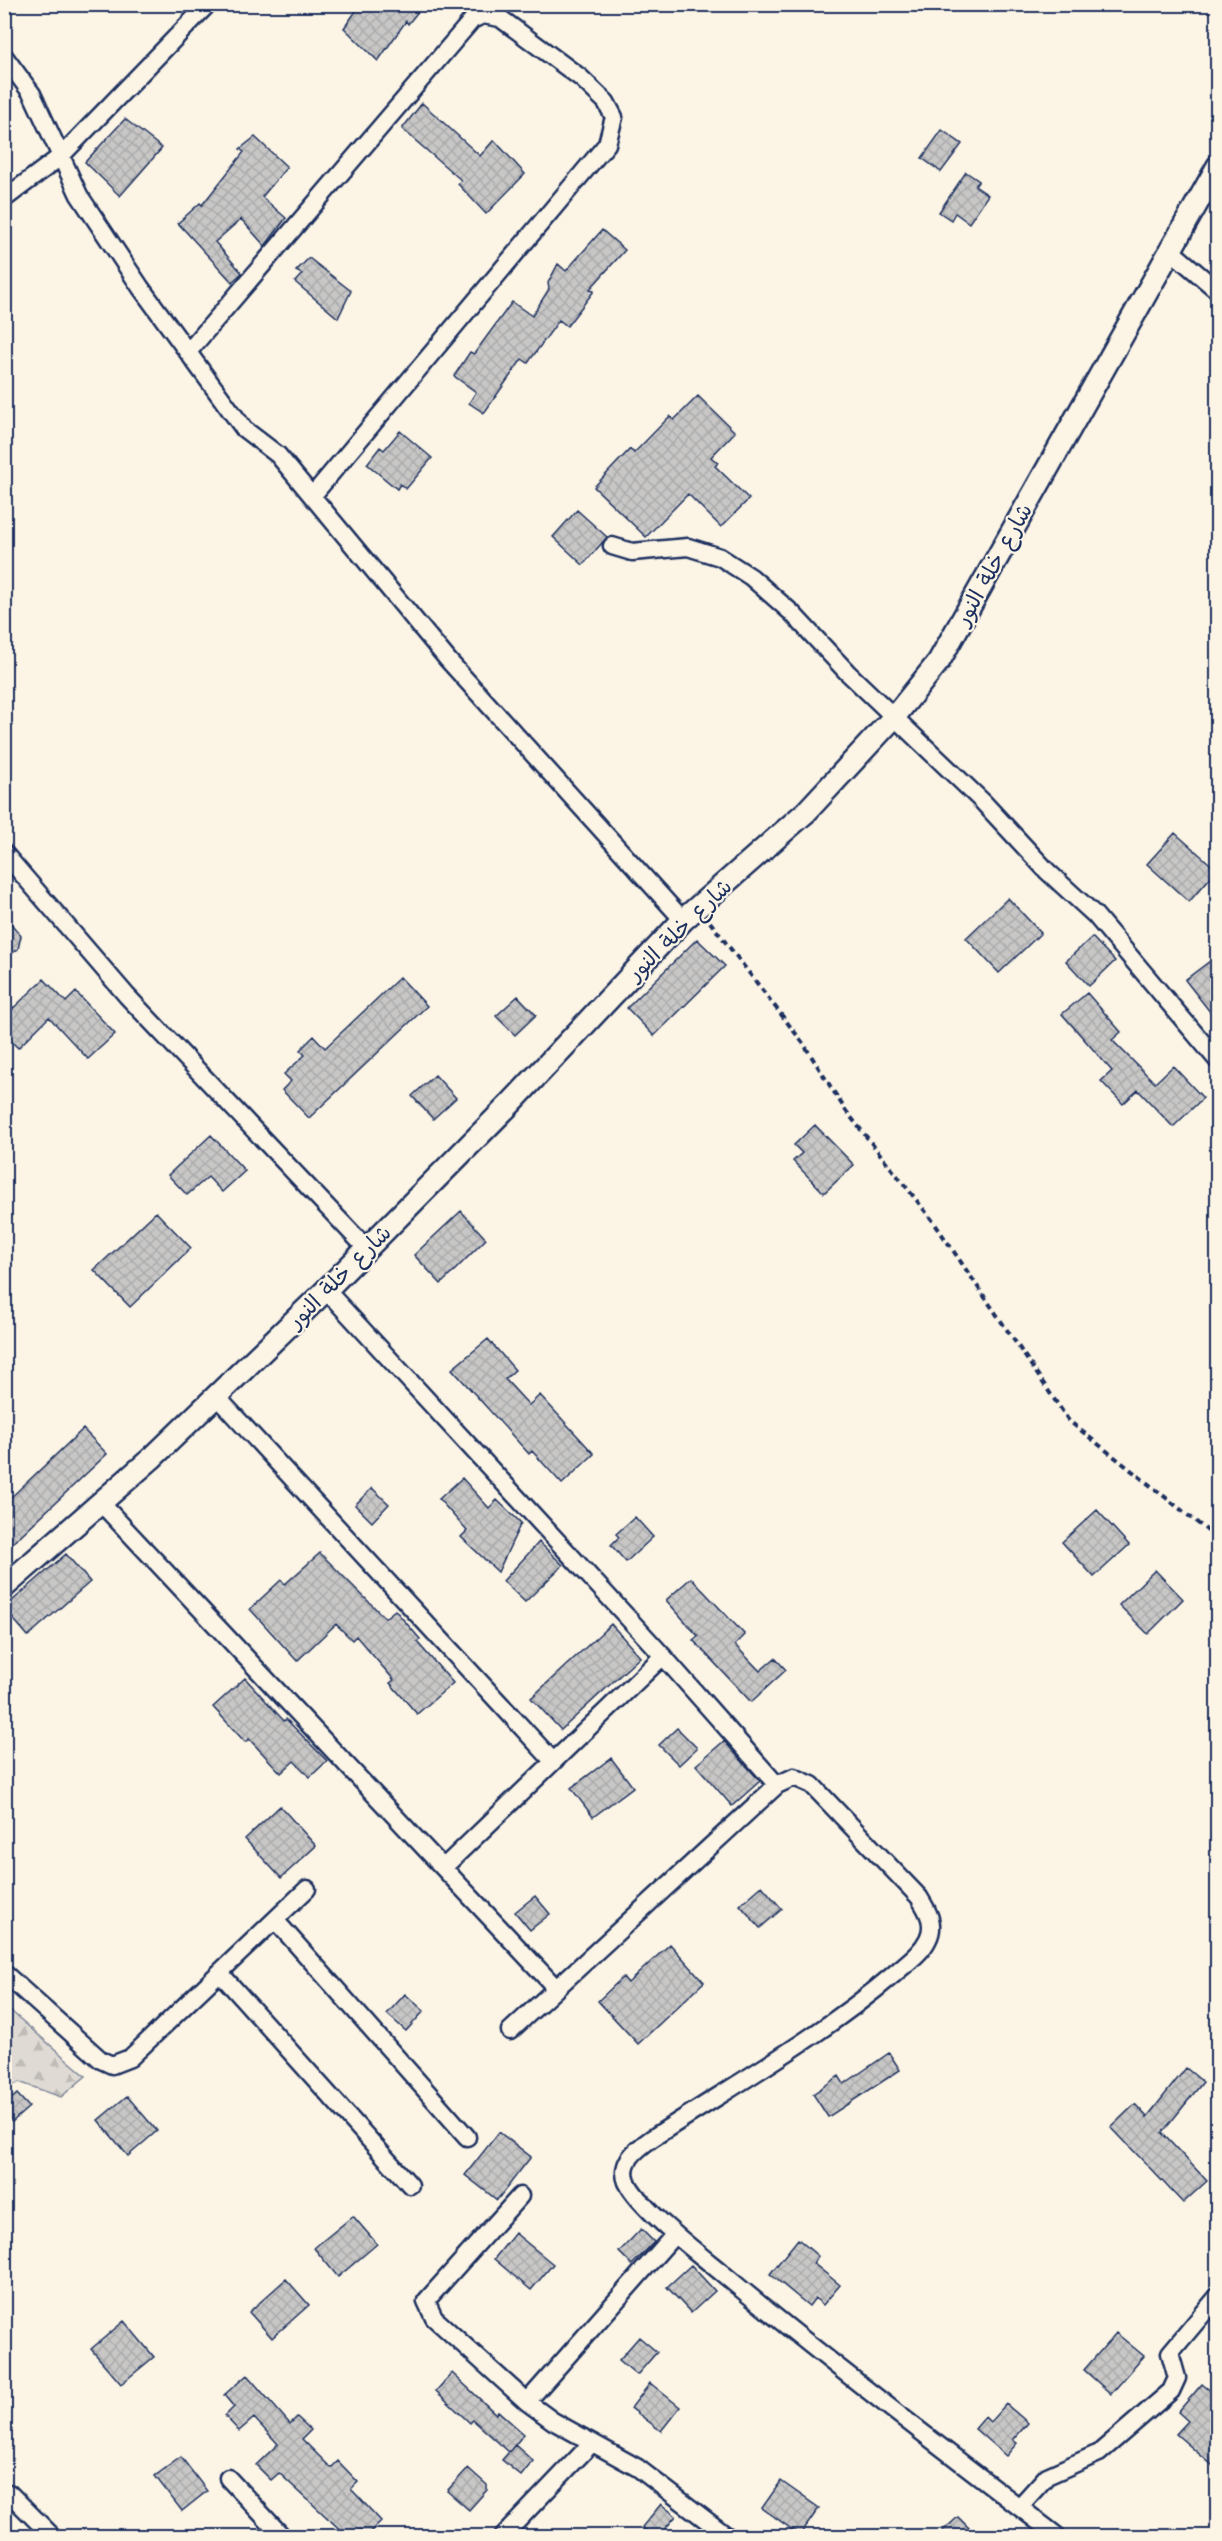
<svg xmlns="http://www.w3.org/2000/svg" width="1222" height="2541" font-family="'Architects Daughter','Playpen Sans Arabic',sans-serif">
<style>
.forest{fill:url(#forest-firs);stroke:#7d8599;stroke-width:1.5}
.building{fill:url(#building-cross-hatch);stroke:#1b2f5e;stroke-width:1.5}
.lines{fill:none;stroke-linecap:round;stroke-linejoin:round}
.minor-casing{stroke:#1b2f5e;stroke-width:21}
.tertiary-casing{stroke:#1b2f5e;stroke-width:26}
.path{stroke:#1b2f5e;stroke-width:4;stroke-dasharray:6 4.5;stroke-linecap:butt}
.minor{stroke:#fcf5e5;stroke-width:16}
.tertiary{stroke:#fcf5e5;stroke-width:21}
.labels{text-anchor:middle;stroke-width:4.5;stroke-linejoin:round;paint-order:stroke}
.street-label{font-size:22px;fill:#1b2f5e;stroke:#fcf5e5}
</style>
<defs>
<pattern id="forest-firs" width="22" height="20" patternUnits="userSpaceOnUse" patternTransform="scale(1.5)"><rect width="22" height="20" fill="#dfdbd4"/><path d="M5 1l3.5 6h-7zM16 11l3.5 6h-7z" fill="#bfbcb8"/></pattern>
<pattern id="building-cross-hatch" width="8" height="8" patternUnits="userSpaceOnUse" patternTransform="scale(1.5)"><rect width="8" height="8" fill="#c8c7c6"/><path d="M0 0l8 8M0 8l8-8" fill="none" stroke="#ababac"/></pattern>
</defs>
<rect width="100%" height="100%" fill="#fcf5e5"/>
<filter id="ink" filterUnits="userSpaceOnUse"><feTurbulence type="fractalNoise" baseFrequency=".0167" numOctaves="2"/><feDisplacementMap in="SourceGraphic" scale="12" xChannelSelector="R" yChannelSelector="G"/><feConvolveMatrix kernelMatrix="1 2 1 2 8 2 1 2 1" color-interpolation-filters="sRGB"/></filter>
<g filter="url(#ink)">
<path class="forest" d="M5,2006L86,2076L61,2097L19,2082L5,2090Z"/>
<path class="building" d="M361,4H424L408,24L406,21L378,61L344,28Z
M422,103L480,156L494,140L525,174L486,214L458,184L461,180L402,129Z
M125,119L162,148L120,196L85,162Z
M942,130L962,144L941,172L922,158Z
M255,137L287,167L262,197L286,218L265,246L241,219L215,242L242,273L232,282L178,223L200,203L202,205L244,152L240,149Z
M966,172L979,181L975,186L988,195L969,223L955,213L951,220L939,212Z
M602,230L625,250L590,289L594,291L567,326L559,320L528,363L522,359L484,413L469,403L476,392L454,376L470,352L474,354L512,302L532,316L549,289L548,283L558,264L566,271Z
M309,258L351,291L338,318L295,282L302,274L296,271Z
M698,396L735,432L711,457L718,463L715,466L749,499L721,527L688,494L646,537L594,487L630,449L634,453L670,416L674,420Z
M400,431L432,458L406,489L400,484L397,489L367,464L380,447L384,450Z
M577,510L607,537L583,565L553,537Z
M1175,833L1217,870L1189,902L1147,864Z
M1008,898L1041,933L999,973L966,938Z
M4,915L21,936L18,949L4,959Z
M1092,937L1115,961L1089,986L1066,961Z
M697,939L725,966L654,1036L627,1008Z
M1218,955V1022L1185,980Z
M400,977L427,1006L309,1118L282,1090L291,1081L284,1074L305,1055L300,1050L314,1036L325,1048Z
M44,979L66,1002L76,992L115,1034L88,1059L49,1017L18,1048L4,1034V1017Z
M1087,993L1121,1032L1112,1040L1155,1083L1173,1066L1203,1098L1173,1127L1138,1090L1123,1104L1101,1081L1112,1071L1062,1014Z
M518,996L536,1015L515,1035L496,1016Z
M435,1075L456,1098L433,1119L412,1096Z
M815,1125L854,1165L824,1193L793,1161L802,1153L794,1145Z
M211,1135L245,1171L222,1192L208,1177L187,1195L168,1175Z
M461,1211L486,1239L441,1284L414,1255Z
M156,1212L191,1248L130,1307L94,1270Z
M488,1339L515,1370L505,1379L529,1405L540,1395L594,1454L562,1484L532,1451L529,1454L452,1369Z
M83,1429L107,1454L4,1551V1504Z
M462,1478L489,1508L497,1500L521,1523L498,1572L461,1537L467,1531L439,1499Z
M372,1488L389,1504L372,1522L355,1505Z
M1097,1510L1129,1545L1094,1577L1062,1542Z
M635,1517L653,1537L626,1562L611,1545L619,1537L616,1534Z
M539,1542L563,1565L525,1602L503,1581Z
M320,1553L385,1618L395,1610L420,1639L417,1642L453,1683L417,1714L390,1683L394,1680L356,1636L352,1640L336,1624L297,1661L250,1609L281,1580L285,1584Z
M66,1554L90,1582L28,1636L4,1608Z
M1155,1570L1183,1599L1148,1634L1119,1605Z
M691,1578L745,1635L735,1645L760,1671L775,1658L786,1670L751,1702L693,1640L698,1636L666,1600Z
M611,1624L640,1657L561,1730L531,1698Z
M245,1678L284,1721L286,1719L327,1761L310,1777L294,1761L281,1773L249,1739L245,1742L213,1707Z
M677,1728L697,1748L679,1765L659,1745Z
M724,1741L760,1781L732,1806L696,1765Z
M611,1758L633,1787L593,1817L571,1788Z
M280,1806L316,1846L281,1878L245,1839Z
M762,1886L782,1909L760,1928L740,1905Z
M535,1896L550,1914L530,1930L515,1912Z
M670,1944L704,1982L638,2044L598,2001L623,1977L628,1983Z
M405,1994L424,2011L406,2031L387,2014Z
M889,2053L900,2070L828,2117L813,2094L839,2076L844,2084Z
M1186,2068L1203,2082L1162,2133L1207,2181L1183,2203L1111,2127L1135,2104L1147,2117Z
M17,2094L29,2107L12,2122L4,2114V2105Z
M127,2096L157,2131L128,2156L98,2120Z
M499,2132L531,2157L497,2200L465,2175Z
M353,2216L377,2244L338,2277L314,2248Z
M641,2229L654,2242L632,2265L619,2252Z
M515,2233L553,2264L531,2290L494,2259Z
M798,2239L818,2256L813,2263L840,2285L823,2305L815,2298L809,2306L770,2274Z
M691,2265L715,2291L691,2313L667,2287Z
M286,2279L309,2305L272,2338L249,2312Z
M124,2321L154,2357L121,2384L91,2349Z
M1116,2333L1144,2356L1111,2394L1084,2370Z
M639,2337L657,2352L637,2375L619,2360Z
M452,2373L496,2414L498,2411L524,2434L509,2452L473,2420L470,2423L436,2391Z
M247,2375L290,2424L297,2417L311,2430L302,2439L331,2468L338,2461L358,2482L351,2489L381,2521L366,2536L360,2530L353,2536H347L279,2473L271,2480L256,2465L278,2444L254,2418L239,2431L225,2416L234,2407L224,2395Z
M650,2383L680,2407L661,2431L631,2408Z
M1202,2384L1218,2397V2470L1176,2434L1188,2421L1178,2412Z
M1006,2404L1028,2423L1013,2440L1017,2443L1006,2456L975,2429L985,2417L990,2422Z
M515,2445L533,2461L521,2476L502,2460Z
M181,2457L207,2491L182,2511L155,2476Z
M468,2468L487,2485V2490L469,2510L447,2491Z
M781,2481L819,2508L800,2535L762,2508Z
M661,2504L676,2516L659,2536H654L642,2527Z
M958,2517L977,2536H937Z"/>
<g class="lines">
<defs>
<path id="minor" d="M4,56L32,94L79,195L141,288L244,429L278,455L448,660L683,920
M4,199L60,157L208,4
M1170,250L1218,291
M188,352L472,20L483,15L500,18L581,78L606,102L614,117L607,144L313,495
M612,546L632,552L688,547L720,557L751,577L792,613L847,672L983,802L1047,871L1095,915L1218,1061
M4,853L127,996L367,1249
M326,1290L663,1656L777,1785
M217,1397L552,1760
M101,1503L556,1988
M444,1867L663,1656
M276,1921L467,2137
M4,1973L101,2060L112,2065L130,2058L307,1889
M220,1973L410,2185
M510,2031L777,1785L794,1777L812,1785L919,1897C927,1910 936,1923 928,1939C921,1954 905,1964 893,1975C820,2037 732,2086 651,2139C637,2149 619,2162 627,2182C639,2208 699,2254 722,2273C831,2364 945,2450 1057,2536
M520,2196L426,2301L434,2318L527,2402L553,2421L638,2468L727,2536
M527,2402L675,2234
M228,2478L282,2536
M9,2493L52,2536
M1019,2507L1047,2476L1099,2453L1171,2391L1177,2378L1170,2353L1218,2296
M503,2536L591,2444"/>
<path id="tertiary" d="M4,1587L153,1457L326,1290L511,1103L683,920L806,812L895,716L939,661L1218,166"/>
</defs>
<use href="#minor" class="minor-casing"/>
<use href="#tertiary" class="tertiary-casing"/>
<path class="path" d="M710,922L803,1043L846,1111L933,1221L1069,1421L1218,1539"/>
<use href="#minor" class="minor"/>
<use href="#tertiary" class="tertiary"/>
</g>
</g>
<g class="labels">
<g class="street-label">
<text transform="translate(993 564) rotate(-61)" y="8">شارع خلة النور</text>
<text transform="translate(679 929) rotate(-44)" y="8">شارع خلة النور</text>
<text transform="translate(339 1276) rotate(-45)" y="8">شارع خلة النور</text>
</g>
</g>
<rect width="1222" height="2541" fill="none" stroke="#fcf5e5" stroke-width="24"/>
<rect x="12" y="12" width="1198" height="2517" fill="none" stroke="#1b2f5e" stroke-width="2" filter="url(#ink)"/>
</svg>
